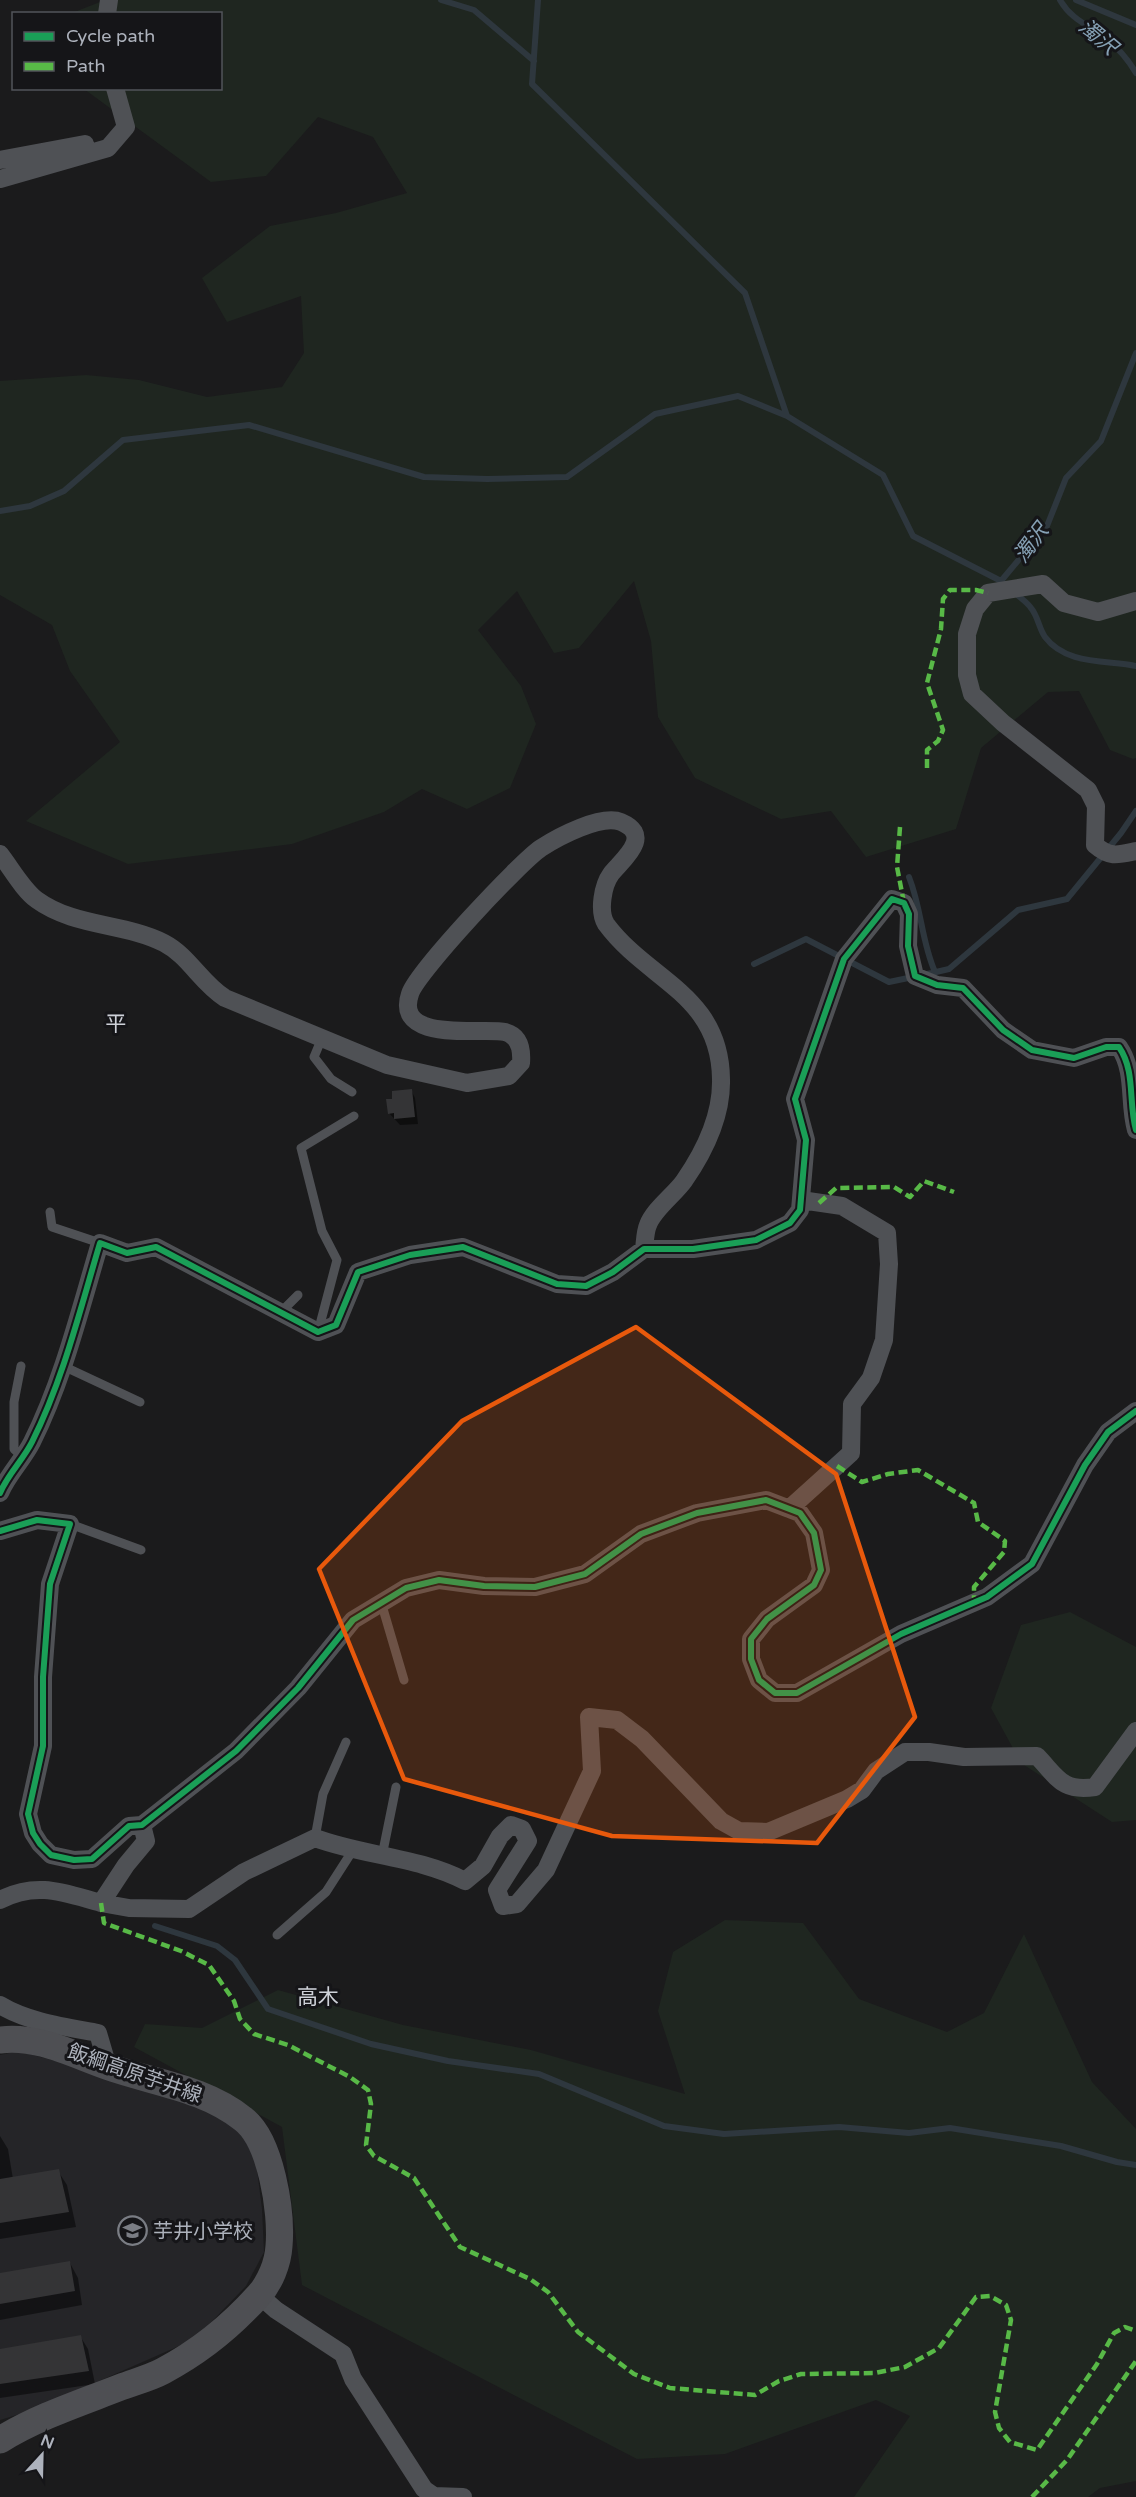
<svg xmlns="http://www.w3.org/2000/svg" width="1136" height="2497" font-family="'Varela Round','Noto Sans JP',sans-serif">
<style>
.built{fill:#252528}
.green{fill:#1f2620}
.shadow{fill:#0007}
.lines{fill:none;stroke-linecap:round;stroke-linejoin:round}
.stream{stroke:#2e373e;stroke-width:6}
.building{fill:#343436}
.service{stroke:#4f5155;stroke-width:9}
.minor{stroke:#4f5155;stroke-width:18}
.secondary{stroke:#4e4f53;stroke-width:27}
.quiet{stroke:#58b947;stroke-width:4.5;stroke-dasharray:9 4.5;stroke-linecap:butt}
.cycleway-casing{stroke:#151518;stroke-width:10}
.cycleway{stroke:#1a9f57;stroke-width:6}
.marked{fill:#e8590c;fill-opacity:0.2;stroke:#e8590c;stroke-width:4.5;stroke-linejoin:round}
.labels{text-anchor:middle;stroke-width:6;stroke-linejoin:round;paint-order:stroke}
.street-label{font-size:20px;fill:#adb2bc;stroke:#151518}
.poi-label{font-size:20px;fill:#adb2bc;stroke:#151518;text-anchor:start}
.water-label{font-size:21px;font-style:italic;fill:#86a1b5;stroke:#151518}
.neighbourhood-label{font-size:21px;fill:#ced1d8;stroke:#151518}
</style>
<rect width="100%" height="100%" fill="#1b1b1c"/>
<path class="built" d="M18,2051L161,2089L238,2126L256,2162L262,2209L264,2252L246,2286L195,2339L33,2410L0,2420V2055Z"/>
<path class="green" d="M105,0H1136V758L1133,759L1110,750L1079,691L1048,692L981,748L956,829L866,857L831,811L781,819L695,778L658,717L651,641L634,581L579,648L554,653L517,591L478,630L521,686L536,724L510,788L467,809L422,789L384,812L292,844L128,864L26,821L120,742L70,671L52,625L0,595V381L86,375L139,380L207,397L282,387L304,353L301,296L227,322L202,278L270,226L336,213L407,193L373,137L318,117L266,176L211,182L84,89L220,88V14L72,13Z
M1070,1612L1136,1647V1820L1112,1822L1021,1763L991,1708L1021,1625Z
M725,1920L803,1923L859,1999L947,2032L984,2013L1024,1934L1092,2082L1136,2129V2481L1100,2488L1088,2497H854L910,2416L876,2400L725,2454L637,2459L302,2285L282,2127L134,2047L145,2024L202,2028L278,1990L403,2025L531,2050L685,2094L658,2011L673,1952Z"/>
<path class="shadow" d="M411,1090L415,1098L418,1124L400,1125L389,1113L394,1100Z
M0,2136L8,2149L13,2179L58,2171L67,2185L76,2227L0,2239Z
M70,2263L78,2278L82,2305L0,2320V2274Z
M80,2336L88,2349L95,2384L0,2398V2351Z"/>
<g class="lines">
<path class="stream" d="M441,0L474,10L534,61
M538,0L532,84L745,293L787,416L883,475L913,536L1001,581
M1060,0C1072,21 1091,26 1108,40C1119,49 1129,61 1136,73
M1076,0L1136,25
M0,511L30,506L64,491L123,440L249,425L424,477L487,479L567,477L655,414L738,396L787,416
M1004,584L1001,581L1047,526L1066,478L1101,441L1136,353
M1014,592C1019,597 1027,602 1031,608C1038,616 1039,629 1045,637C1066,665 1106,660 1136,666
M909,877C922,910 921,940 935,972
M754,964L806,939L889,982L913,977
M923,975L949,969L1018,910L1067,899L1121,833L1136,811
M155,1926L217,1946L235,1960L268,2009L371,2044L448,2061L539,2074L664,2126L724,2134L839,2127L909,2133L950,2128L1061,2146L1117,2162L1136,2165"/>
</g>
<path class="building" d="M412,1089L415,1117L394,1119V1113L388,1114L386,1099H392V1091Z
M59,2169L69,2212L0,2223V2179Z
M70,2261L75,2291L0,2304V2273Z
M81,2335L89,2371L0,2384V2349Z"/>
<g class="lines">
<path class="service" d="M322,1038L314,1057L331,1079L352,1092
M50,1212L52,1227L100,1243
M279,1309H284L298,1295
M318,1332L337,1260L322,1231L301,1148L354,1116
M21,1366L14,1402V1449L22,1456
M63,1366L140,1402
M70,1524L141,1550
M381,1602L404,1680
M315,1838L323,1794L346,1742
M382,1856L396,1787
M277,1935L326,1892L353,1850"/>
<path class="minor" d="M107,14L109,0
M0,160L85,144
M0,179L108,148L126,127L115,88
M1136,601L1098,612L1064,603L1043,584L988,593L975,609L967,634V675L972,694L1003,723L1088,790L1096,806L1095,845C1110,858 1118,855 1136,851
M0,854C11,868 23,890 37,900C74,927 125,923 164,943C189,956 201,983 225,998L387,1065L467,1083L509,1076L521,1063C522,1050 520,1036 505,1032C485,1027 393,1044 410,994C416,973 520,862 541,848C558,837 601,814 621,822C654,836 622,860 611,874C603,885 598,911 606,924C648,981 720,994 721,1079C722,1115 704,1152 684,1181C674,1195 654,1209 648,1225C645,1232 645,1242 644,1249
M0,1493C8,1474 23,1460 32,1442C63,1380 80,1310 100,1243L127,1253L156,1247L318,1332L336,1325L358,1272L410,1255L463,1247L557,1284L586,1286L613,1272L644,1249H693L756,1240L790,1223L800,1210L806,1140L795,1099L844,959L892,899L904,903L909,914L908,946L915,976L937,985L963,988L1003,1030L1032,1050L1074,1058L1106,1047H1119C1136,1072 1128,1102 1136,1130
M789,1509L851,1453L852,1404L871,1378L884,1340L889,1264L887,1233L842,1206L801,1200
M0,1531L37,1520L70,1524L50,1584L43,1677V1746L28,1814L33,1833L40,1844L51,1855L74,1860L92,1859L129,1826L142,1825L236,1751L298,1688L353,1620L406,1588L439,1580L484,1586L535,1587L585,1574L641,1534L697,1513L766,1500L800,1513L814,1533L821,1570L814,1585L767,1619L751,1639V1659L759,1680L775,1693H797L901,1634L987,1597L1032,1564L1085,1465L1108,1432L1136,1411
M0,1900C37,1881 64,1893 101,1903L126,1865L146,1841L142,1825
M101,1903L129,1908L189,1909L244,1872L315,1838C364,1856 419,1857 465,1881L483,1866L500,1836L511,1825L522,1829L528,1841L497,1890L503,1906L517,1904L546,1870L592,1771L589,1717L617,1720L642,1739L721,1821L739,1831L768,1832L847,1799L862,1790L876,1771L905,1752H929L964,1757L1037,1756C1058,1778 1062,1792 1095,1787L1136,1731
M0,2005C28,2022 66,2027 98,2033L108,2067
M259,2295L276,2310L343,2354L353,2379L424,2489L434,2496L463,2497"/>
<path class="secondary" d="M0,2040C38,2035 74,2055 109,2067C155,2083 204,2088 243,2119C271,2140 282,2212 279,2246C278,2263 270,2283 258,2296C231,2326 199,2352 163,2371C150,2378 134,2382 121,2387C80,2403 37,2417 0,2440"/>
<path class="quiet" d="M927,768V750L938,741L943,730L927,683L941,629L943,599L950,590H976L988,593
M900,827L897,867L904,903
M819,1203L836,1188L894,1187L910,1197L924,1181L954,1192
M837,1466L862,1482L888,1474L918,1470L974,1503L978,1522L1005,1541L1004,1552L974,1587V1601
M101,1903L104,1923L181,1951L209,1965L234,2001L240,2019L254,2034L288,2045L350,2077L368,2090L371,2104L366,2145L374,2156L414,2178L460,2247L530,2279L548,2292L578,2332L634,2374L670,2388L755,2395L779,2381L801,2374L875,2373L905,2367L939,2348L976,2297L990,2296L1006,2305L1011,2320L995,2412L999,2428L1010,2442L1037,2450L1097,2364L1114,2333L1125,2327L1136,2331
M1032,2497L1067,2460L1136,2361"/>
<defs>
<path id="cycleway" d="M0,1493C8,1474 23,1460 32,1442C63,1380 80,1310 100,1243L127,1253L156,1247L318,1332L336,1325L358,1272L410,1255L463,1247L557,1284L586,1286L613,1272L644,1249H693L756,1240L790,1223L800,1210L806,1140L795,1099L844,959L892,899L904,903L909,914L908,946L915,976L937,985L963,988L1003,1030L1032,1050L1074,1058L1106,1047H1119C1136,1072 1128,1102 1136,1130
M0,1531L37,1520L70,1524L50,1584L43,1677V1746L28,1814L33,1833L40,1844L51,1855L74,1860L92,1859L129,1826L142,1825L236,1751L298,1688L353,1620L406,1588L439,1580L484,1586L535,1587L585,1574L641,1534L697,1513L766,1500L800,1513L814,1533L821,1570L814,1585L767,1619L751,1639V1659L759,1680L775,1693H797L901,1634L987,1597L1032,1564L1085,1465L1108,1432L1136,1411"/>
</defs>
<use href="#cycleway" class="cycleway-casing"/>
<use href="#cycleway" class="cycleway"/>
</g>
<path class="marked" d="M636,1327L836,1474L915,1717L817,1843L612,1836L404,1779L319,1569L462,1421Z"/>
<defs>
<symbol id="school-ring" viewBox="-11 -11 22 22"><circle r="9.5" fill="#151518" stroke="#7a7d84" stroke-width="1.5"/><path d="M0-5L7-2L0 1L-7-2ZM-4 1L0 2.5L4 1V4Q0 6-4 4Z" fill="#7a7d84"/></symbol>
</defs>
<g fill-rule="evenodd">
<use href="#school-ring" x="116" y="2214" width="33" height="33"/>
</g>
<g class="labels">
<g class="street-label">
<text transform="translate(135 2073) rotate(19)" y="7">飯綱高原芋井線</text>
</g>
<g class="poi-label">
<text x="153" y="2238">芋井小学校</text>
</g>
<g class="water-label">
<text transform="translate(1098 37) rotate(40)" y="7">濁沢</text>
<text transform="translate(1031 543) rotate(-53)" y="7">濁沢</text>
</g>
<g class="neighbourhood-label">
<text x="116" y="1031">平</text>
<text x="318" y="2004">高木</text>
</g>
</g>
<rect x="12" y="12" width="210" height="78" fill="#151518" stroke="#52545a" stroke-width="1.5"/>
<rect x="24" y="32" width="30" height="9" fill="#1a9f57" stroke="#52545a" stroke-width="1.5"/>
<text x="66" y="42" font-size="18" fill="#adb2bc">Cycle path</text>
<rect x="24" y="62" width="30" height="9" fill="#58b947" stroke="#52545a" stroke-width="1.5"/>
<text x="66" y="72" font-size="18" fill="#adb2bc">Path</text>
<g transform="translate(42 2455) rotate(22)" stroke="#151518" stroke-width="4.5" paint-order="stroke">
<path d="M0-4.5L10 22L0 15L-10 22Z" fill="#adb2bc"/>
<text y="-9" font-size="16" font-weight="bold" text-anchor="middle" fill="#adb2bc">N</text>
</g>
</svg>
